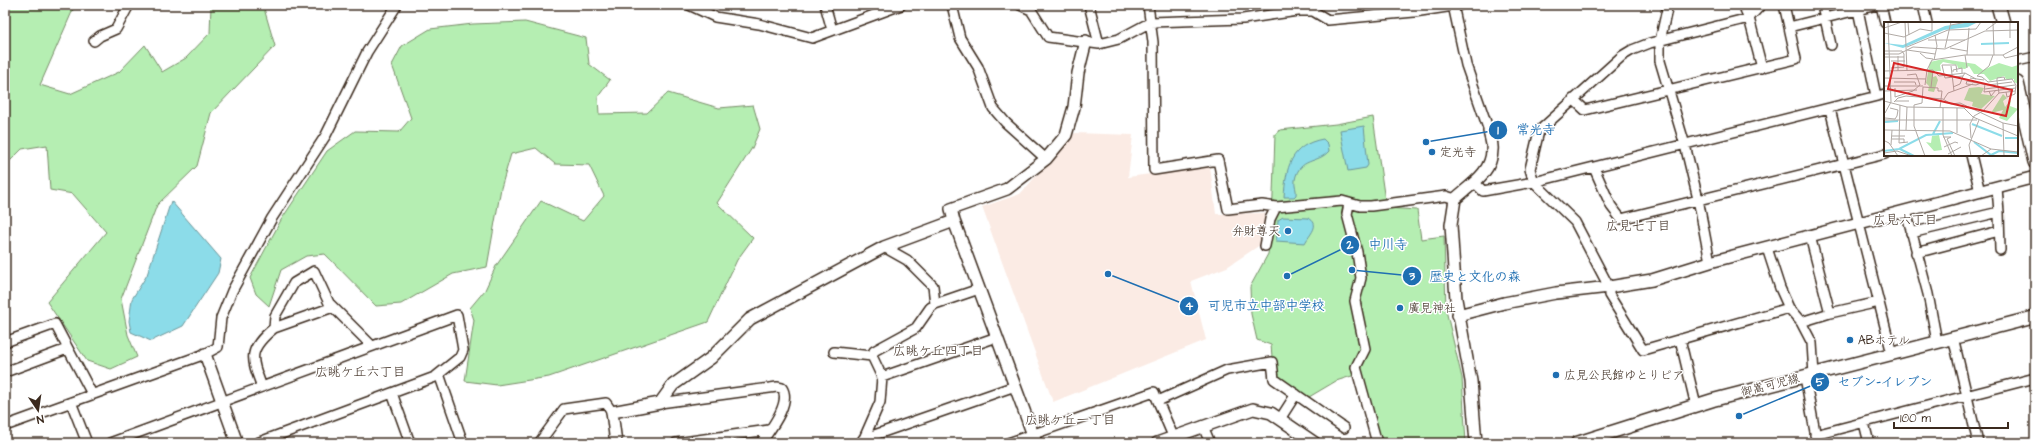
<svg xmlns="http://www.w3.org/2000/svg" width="2040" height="448" font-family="'Architects Daughter','Klee One',sans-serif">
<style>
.built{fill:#fbebe4}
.green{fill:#b5eeb2;stroke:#788c68}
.water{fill:#8cdce9;stroke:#6c9598}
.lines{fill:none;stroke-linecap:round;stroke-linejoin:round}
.minor-casing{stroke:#3b2a1e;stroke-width:12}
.tertiary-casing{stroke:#3b2a1e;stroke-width:14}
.secondary-casing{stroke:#3b2a1e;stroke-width:15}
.primary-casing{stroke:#3b2a1e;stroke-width:16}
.minor{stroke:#fff;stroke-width:9}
.tertiary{stroke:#fff;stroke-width:11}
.secondary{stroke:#fff;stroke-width:12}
.primary{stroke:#fff;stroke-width:13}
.poi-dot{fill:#1f6fb2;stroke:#fff;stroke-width:1.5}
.labels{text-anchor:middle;stroke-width:3;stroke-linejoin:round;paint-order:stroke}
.poi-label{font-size:12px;fill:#3b2a1e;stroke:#fff;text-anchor:start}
.street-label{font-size:12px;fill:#3b2a1e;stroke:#fff}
.neighbourhood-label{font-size:13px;fill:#3b2a1e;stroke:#fff}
.inset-river{fill:none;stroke:#8cdce9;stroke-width:2}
.inset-road{fill:none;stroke:#b1aaa5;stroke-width:1}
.view{fill:#d62828;fill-opacity:0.15;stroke:#d62828;stroke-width:2}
.inset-edge{fill:none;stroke:#3b2a1e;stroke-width:2}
.leader{fill:none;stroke:#1f6fb2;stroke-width:1.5}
.callout-dot{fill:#1f6fb2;stroke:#fff;stroke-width:1.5}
.mark-label{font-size:12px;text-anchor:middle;font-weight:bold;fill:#fff}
.callout-label{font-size:13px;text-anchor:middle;font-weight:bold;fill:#1f6fb2;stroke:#fff;stroke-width:3;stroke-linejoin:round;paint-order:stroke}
</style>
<rect width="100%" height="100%" fill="#fff"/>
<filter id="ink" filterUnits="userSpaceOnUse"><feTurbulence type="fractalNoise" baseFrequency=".025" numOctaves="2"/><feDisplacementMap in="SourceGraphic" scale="8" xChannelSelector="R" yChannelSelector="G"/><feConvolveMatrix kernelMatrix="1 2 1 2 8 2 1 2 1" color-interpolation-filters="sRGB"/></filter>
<g filter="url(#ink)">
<path class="built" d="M1075,133L1133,135L1128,177L1210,166L1216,214L1265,213L1260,245L1227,267L1191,281L1206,340L1053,402L982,207L1020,194Z"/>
<path class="green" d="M5,5H75L40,85L70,94L119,72L145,45L162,72L186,58L210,33L211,5H263L275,46L211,113L197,166L157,205L121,299L128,335L137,357L111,369L87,361L47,302L106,232L73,194L50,190L47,145L22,149L5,166Z
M525,22L586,38L589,64L610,80L598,97L599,114L647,113L668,93L719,108L753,105L760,129L752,148L717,203L753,238L737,260L708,322L549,377L497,385L465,381L474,320L470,308L485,290L496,266L541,201L583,221L604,196L589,165L555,164L536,148L511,154L501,188L487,267L453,274L401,304L376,306L325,254L306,256L281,270L269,306L256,294L250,278L281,220L327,151L355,131L399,132L411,118L392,65L402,46L430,29L473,24Z
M1373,117L1386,208L1417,210L1421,239L1444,236L1446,310L1462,378L1466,443H1377L1358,374L1336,381L1304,400L1274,379L1271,345L1257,340L1251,314L1250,287L1268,254L1272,225L1275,134L1280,130L1336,124Z"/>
<path class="water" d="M1364,126L1368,165L1366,168L1348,171L1340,130Z
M1323,139L1328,144L1329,151C1318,164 1299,157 1295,180C1294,185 1297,190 1296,195L1294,197H1284C1286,168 1290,145 1323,139Z
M171,201L221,259L218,273L183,326L151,341L131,332L129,321L132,299L147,275Z
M1283,217L1308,218C1322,224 1309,235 1305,243L1276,241L1278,220Z"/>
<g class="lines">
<defs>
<path id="minor" d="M689,5L715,17L759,24L812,38L901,5
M825,5L832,30
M952,5L960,38L978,67L993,108L1006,123L1046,159
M1020,5L1031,10L1048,37L1099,44L1119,39L1151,22L1243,19L1298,11H1313L1328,20L1414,12L1460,5
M1089,5L1099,44
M1148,5L1153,42L1154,170L1218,160L1228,209L1262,205L1276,207L1342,201L1360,206H1371L1446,196L1455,199
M1453,5L1466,65L1489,131
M1666,5L1667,9L1660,41V61L1685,145L1698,199L1710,262
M1743,5L1749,18L1762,68
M1761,5L1749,18L1650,43L1632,50L1622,56L1539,131L1530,169L1534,182L1575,222L1609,287V295L1643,350L1789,308
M1784,5L1789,27
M1822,5L1831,45
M1857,5L1876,96
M1881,5L1885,23
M1923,5L1927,23
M94,41L100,36L116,29L129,5
M2017,61L2035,57
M1573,99L1585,110L1796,59L1789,27L1877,5
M1830,109L1892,354
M1971,155L1980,192
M1594,168L1611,206L1621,219L1885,154
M1475,183L1483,191L1534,182L1885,94
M1349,204L1347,214L1357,252L1361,278L1355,301L1365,349L1356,367L1377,443
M1906,211L1928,294L1937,342
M1999,212L2000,250
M1911,233L1999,212L1997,188
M1810,236L1830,313
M1265,246L1270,219L1276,207
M884,247L907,260L933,286L935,304
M1767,248L1780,288L1789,308L1801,322L1812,343L1814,375
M1916,253L1999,231
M1801,322L1830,313L1879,302
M274,328L333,307
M1953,337L1978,443
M1680,339L1696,406
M5,342L55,324L92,394
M834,352L872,356
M5,372L67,349
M439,374L463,443
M882,377L997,337
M1805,377L1817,443
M262,387C251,358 247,350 274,328L275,316L294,283L314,271L329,303L372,346
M392,393L410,443
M1158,401L1227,370L1272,362L1274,379L1344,428
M71,402L87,443
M660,403L777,387L782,388C792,403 769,431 761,443
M1280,419L1296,394
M1864,423L1869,443
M5,426L205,354L218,347L221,318L232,291L272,218L326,135L367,52L397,5
M1203,426L1210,443
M1815,435L2035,378
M863,439L1015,386
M110,443L457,315L463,350L460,357L435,377L257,443
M539,443L564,409L606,403L612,412
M676,443L769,430
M862,443L880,402L882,377L872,356L874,351L916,328L930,308L935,304L979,289
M1008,443L1154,392L1176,443"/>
<path id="tertiary" d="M1458,315L1504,303L1556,293L1609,287L1652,280L1710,262L2035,177
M205,354L237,443
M408,443H411
M616,443L612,412L660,403L673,385L711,358L750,319L884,247L954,221
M1036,443L954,221L951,209L1007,189L1046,159L1066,135L1074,107L1078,73L1086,41
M1157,443L1253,409L1271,413L1315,443
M1476,443L1471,381L1456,299L1451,225L1455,199C1470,185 1492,173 1492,150C1493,144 1490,137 1489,131"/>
<path id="secondary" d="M1577,443L1713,400L2035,317"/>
<path id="primary" d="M1998,5L2003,23
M2017,83L2035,162"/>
</defs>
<use href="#minor" class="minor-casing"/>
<use href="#tertiary" class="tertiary-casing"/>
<use href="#secondary" class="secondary-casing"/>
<use href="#primary" class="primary-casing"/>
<use href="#minor" class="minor"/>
<use href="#tertiary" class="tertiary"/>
<use href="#secondary" class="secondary"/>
<use href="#primary" class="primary"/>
</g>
</g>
<g class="poi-dot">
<circle cx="1432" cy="152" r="4"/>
<circle cx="1288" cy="231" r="4"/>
<circle cx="1400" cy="308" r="4"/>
<circle cx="1850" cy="340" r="4"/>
<circle cx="1556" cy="375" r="4"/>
</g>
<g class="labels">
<g class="poi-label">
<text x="1440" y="156">定光寺</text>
<text x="1280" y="235" text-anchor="end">弁財尊天</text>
<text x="1408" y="312">廣見神社</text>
<text x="1858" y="344">ABホテル</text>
<text x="1564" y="379">広見公民館ゆとりピア</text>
</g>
<g class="street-label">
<text transform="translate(1770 385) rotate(-14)" y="4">御嵩可児線</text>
</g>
<g class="neighbourhood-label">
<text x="1905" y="224">広見六丁目</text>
<text x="1638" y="230">広見七丁目</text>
<text x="938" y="355">広眺ケ丘四丁目</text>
<text x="360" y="376">広眺ケ丘六丁目</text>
<text x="1070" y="424">広眺ケ丘一丁目</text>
</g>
</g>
<g transform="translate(1884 22)">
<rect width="134" height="134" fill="#fff"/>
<path d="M59,37L91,42L99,48L115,41L128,45L134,43V62L130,60V57H122L120,54L106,59L100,52H90L85,44L81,47L74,46L73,43L59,40L56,43L57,49H49V55L52,54L54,58L50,70L44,69L45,64L42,61L46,40ZM95,65L100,66L97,72L111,74L97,87L88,84L89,80L80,78L85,66ZM119,72L123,76L119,79L121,85L127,78L126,84L134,87V94L133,88L123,99L115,96L119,88L107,91ZM55,113L58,128L50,129L42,120L47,121L48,114Z" fill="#b5eeb2"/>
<path d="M87,0H94L84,5L60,8L19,26L0,21L19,23L61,4Z" fill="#8cdce9"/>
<path class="inset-river" d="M97,22L125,21M1,100L14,99M88,102L118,114M49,112L56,99M121,116H134M90,120L107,133L115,129L134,131M16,127L30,134M0,129L15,127L42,113L69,111"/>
<path class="inset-road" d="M4,0L7,80M21,0L23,49M24,0L25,13M109,0L110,33M126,0V16M67,3L83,0M0,6L18,0M102,8L113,0M0,11L20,15L36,7L48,9V0M44,18H81M23,25L64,8L92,7L97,0M61,26L67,0M66,26L83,29M23,28L51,32M0,29H18L20,32V45M36,31L42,36L49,37M0,32H15L29,25L61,27L101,9L134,8M81,33L83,46M83,33L85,6M119,33L121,36L134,33M14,34V49M0,35H20M50,38L53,24L51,13M7,39H21M67,44L70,69M7,46L20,45M0,49V69L33,68M0,49L43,48L48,38L81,33H119L134,25M69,50V48L78,46V51M73,50L72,43H58L61,56L79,54L81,51M23,53L32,52L36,63M93,54L98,55L104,60L128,57L132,63L131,72L123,75L122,70M93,54L105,44L109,33M0,56L42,57M86,56L100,58M83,59L104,63L128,60M83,59L82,62L92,63L97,61M113,59V56L120,55L121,58M10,60H31L32,63M101,62L100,70L132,66M41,63L43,48H49L55,54L81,51L92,57M0,64H39M47,65L49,49M69,65L76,62L79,54M11,66V75L29,69L36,63M101,67L131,63M0,69V79L23,85L80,86L89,95L134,114M105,69L107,74L112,68M115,71L131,69M60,77L64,71L89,62M11,79H25M10,80L14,76L22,74L59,77L67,82L76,81L119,101L134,104M38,81L30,83V104L41,134M38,81L39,65L54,66V69H58L56,86M16,83L15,121L24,120M59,86V113L68,134M1,91L7,80M1,96L11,97L13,94L14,88L6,86M0,98H93M119,101L120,134M0,108L66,109L107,127L134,130M22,108L23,85M73,111V86M8,114H21M59,115H67L63,117L71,134M87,116L86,102L90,94L99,89L115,71L113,59M8,117H20V121M1,119L5,121L14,134M7,123L8,108M0,125V80M60,125L71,120L74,121M0,131L13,129L28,134M64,132L77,125M87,134L85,123L95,98M97,134L107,127"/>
<path class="view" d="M10,41L128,68L122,94L4,67Z"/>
<rect width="134" height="134" class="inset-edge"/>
</g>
<path class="leader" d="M1426 142L1498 130M1287 276L1350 245M1352 270L1412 276M1108 274L1189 306M1739 416L1820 382"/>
<g class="callout-dot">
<circle cx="1426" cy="142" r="4"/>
<circle cx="1287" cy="276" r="4"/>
<circle cx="1352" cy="270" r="4"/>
<circle cx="1108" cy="274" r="4"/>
<circle cx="1739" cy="416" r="4"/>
<circle cx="1498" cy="130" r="10"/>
<circle cx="1350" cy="245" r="10"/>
<circle cx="1412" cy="276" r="10"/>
<circle cx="1189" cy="306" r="10"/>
<circle cx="1820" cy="382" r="10"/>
</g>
<g class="mark-label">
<text x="1498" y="134">1</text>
<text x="1350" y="249">2</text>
<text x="1412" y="280">3</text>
<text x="1189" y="310">4</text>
<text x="1820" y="386">5</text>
</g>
<g class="callout-label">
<text x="1536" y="134">常光寺</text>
<text x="1388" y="249">中川寺</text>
<text x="1475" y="281">歴史と文化の森</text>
<text x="1266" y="310">可児市立中部中学校</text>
<text x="1885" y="386">セブン-イレブン</text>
</g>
<rect width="2040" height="448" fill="none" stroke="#fff" stroke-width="20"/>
<rect x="10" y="10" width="2020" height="428" fill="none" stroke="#3b2a1e" stroke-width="1.5" filter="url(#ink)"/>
<g transform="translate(38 410) rotate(167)" stroke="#ffffff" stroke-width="3" paint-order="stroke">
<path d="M0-3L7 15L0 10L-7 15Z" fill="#3b2a1e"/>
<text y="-6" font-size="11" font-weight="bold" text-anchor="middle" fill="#3b2a1e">N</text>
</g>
<path d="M1894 422v6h114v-6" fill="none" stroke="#3b2a1e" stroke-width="2"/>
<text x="1900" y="422" font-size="12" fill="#3b2a1e" stroke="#ffffff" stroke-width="3" paint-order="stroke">100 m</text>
</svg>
